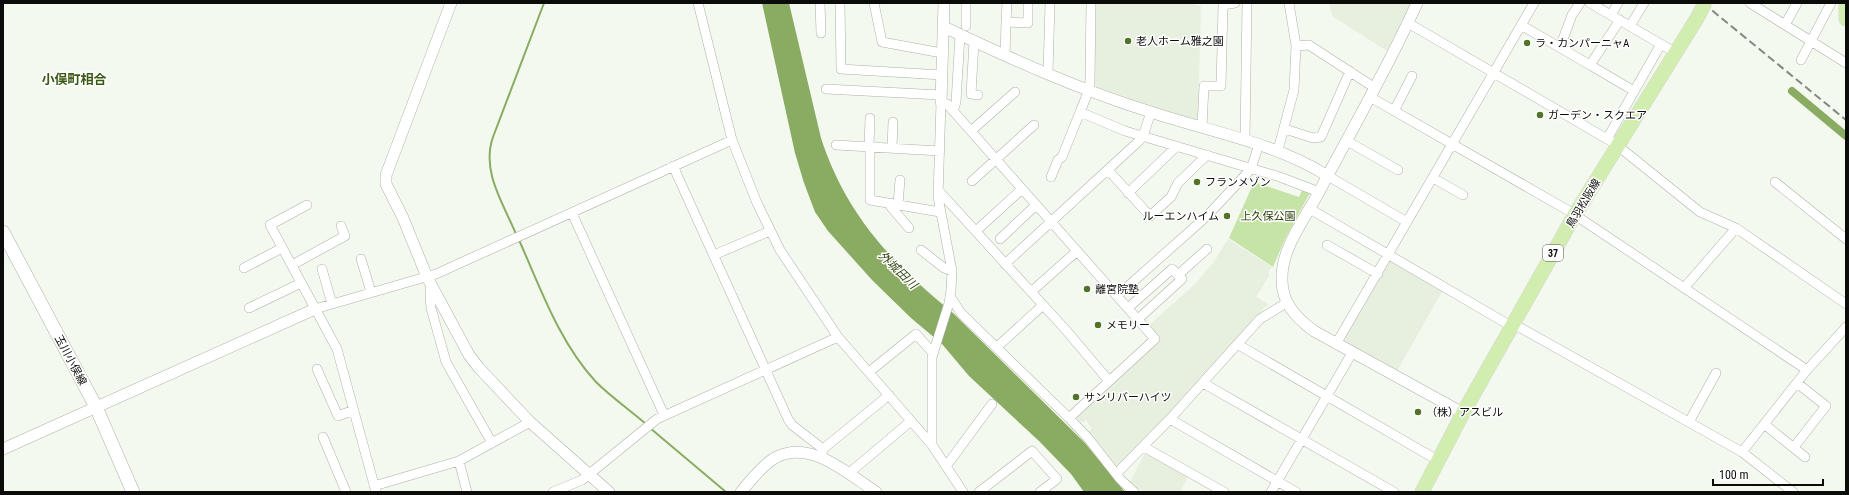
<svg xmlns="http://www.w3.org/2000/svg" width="1849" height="495" font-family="'Roboto Condensed','Noto Sans JP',sans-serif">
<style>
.built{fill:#e7f0df}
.green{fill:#c6e3a8}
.water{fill:#8aac62}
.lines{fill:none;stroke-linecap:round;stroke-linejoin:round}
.stream{stroke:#8aac62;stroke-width:2}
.canal{stroke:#8aac62;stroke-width:8}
.minor-casing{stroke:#adb2a8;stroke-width:10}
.tertiary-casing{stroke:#adb2a8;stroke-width:12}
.secondary-casing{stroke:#adb2a8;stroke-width:14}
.primary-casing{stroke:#d8d8d8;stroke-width:15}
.minor{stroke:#fff;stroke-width:9}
.tertiary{stroke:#fff;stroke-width:11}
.secondary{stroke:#fff;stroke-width:13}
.primary{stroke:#d1edb0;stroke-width:14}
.rail{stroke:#858881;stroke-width:2;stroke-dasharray:8 4;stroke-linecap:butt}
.primary-bridge-casing{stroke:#d8d8d8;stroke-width:15;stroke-linecap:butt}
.primary-bridge{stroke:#d1edb0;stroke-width:14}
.poi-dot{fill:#54732a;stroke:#fff;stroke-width:1.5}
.labels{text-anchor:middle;stroke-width:3;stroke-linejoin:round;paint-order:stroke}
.shield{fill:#fff;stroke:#545553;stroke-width:1}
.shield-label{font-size:10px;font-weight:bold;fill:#0b0c09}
.poi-label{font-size:11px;fill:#0b0c09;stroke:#fff;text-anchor:start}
.street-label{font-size:11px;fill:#0b0c09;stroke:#fff}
.park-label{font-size:11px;fill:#293e07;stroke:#fff}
.water-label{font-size:12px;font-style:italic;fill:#314711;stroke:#fff}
.quarter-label{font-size:13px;font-weight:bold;fill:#3c5712;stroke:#fff}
</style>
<rect width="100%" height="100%" fill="#f4f9ef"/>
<path class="built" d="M1095,3H1186L1201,6L1198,117L1194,120L1097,87L1094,81Z
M1329,3H1411L1387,51L1332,16Z
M1228,239L1272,267L1269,271V276L1256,297L1268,304L1159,427L1119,466H1116L1088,432L1092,429L1086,420L1082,423L1075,415L1159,340L1148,326L1194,285L1213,263Z
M1388,258L1443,290L1397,371L1343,341Z
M1145,453L1189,475L1180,492H1144L1129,484Z"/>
<path class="green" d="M1254,182L1299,197L1303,188L1311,191L1285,239L1273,267L1229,238Z"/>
<path class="water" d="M762,3H789L821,138C846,215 892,263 953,313L1085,443L1125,492H1084L1071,474L1039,441L969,376L942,344L911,318L872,280L828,231L815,212L804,183L795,153Z"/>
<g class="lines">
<path class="stream" d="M516,234C503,203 481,171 493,137L544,3
M519,240C541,289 559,342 596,382C611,397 630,410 646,424
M650,428L726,492"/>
<path class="canal" d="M1792,91L1846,136"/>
<defs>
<path id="minor" d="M698,3L732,140L757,203L780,250L838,337L932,445L963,492
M820,3L821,33
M840,3L841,69L942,75
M874,3L882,42L942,53
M1007,3L1006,22L1028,23V3
M1091,3L1090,80L1089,90L1080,112L1125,131L1280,177L1319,192
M1590,3L1671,50
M1750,3L1846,63
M1611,15L1618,3
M1620,20L1590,65L1634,91
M1408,23L1614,143
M1521,25L1590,65
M1785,25L1797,3
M966,26V3
M1630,26L1644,3
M974,42L971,94L978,95
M1296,46L1309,45L1375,88
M1560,47L1572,15L1580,3
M1005,56L1006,22
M1801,60L1831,3
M1048,73L1050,3
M826,89L941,95
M1370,97L1569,211L1807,370
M953,111L956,102L960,35
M1394,111L1412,76
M1202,127L1204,86H1221L1223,5L1235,3
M1285,129L1313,138L1321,137L1350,71
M971,131L1015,92
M1245,139L1247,3
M1607,139L1661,44
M1347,141L1398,170
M836,145L940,151
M869,146L870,118
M870,146V200L940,212
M892,148L893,122
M1278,150L1294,90L1296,46L1289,3
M1623,150L1700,212L1736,228L1846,304
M673,166L788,419L792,425L823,449
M1108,170L1150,216L1171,197L1178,183L1207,155
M1328,176L1407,222
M1051,177L1058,160L1062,157L1080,112
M1433,178L1463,195
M972,181L1034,125
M1775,182L1846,239
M938,190L1065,329L1109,381
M1128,193L1177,146
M891,203V207L909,228
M898,204L900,180
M307,205L270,225L337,349L376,492
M1310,209L1511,326
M572,213L664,415
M976,231L1022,189
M1000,239L1036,205
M1327,245L1378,274
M921,250L944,268L952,271
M714,255L770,231
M361,259L371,292
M1005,264L1139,141L1143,136L1151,112
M292,265L345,236L341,226
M244,268L282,248
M322,269L332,304
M1178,275L1207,249
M431,284L430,295L431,308L446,362L492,443
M1684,288L1736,228
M1031,292L1077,251
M1117,296L1207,216L1251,169L1259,144
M951,298L961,313L1069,418L1088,438L1120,479L1134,492
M249,308L301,283
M1128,308L1172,269L1182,279L1137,320
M315,309L436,274L732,140
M1512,323L1742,452L1793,492
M1237,344L1439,461
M1336,344L1534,3
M997,347L1043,305
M317,369L338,416L354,410
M869,372L916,334L933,353
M1203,383L1394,492
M1170,419L1296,492
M1689,422L1716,373
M1764,424L1805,457
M323,437L346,492
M932,445V357L949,303L951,290L952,271L938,197L941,102L947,104L1155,339L1069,418
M1144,447L1224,492
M1794,447L1826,406L1797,383
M1742,452L1807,370L1846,327
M822,454L823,449L889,395
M459,461L467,492
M947,465L992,404
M1117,473L1170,419L1260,319L1286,303
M848,474L911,421
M374,486L459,461L530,422
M553,492L582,480L657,419L838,337
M979,492L1032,451L1057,479L1040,492
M1271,492L1352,353"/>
<path id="tertiary" d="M451,3L386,175V184L403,218L427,277L469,355L479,368L530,422L609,492
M1417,3C1388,68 1352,129 1319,192C1306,217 1282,247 1282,277C1281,302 1295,317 1314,331L1463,413
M944,27C1011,59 1080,90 1151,112C1211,132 1273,142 1328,176
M941,102L944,3
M3,449L315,309
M741,492C750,481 761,467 773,459C808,437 847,473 876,492"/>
<path id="secondary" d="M3,232L96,407L133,492"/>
<path id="primary" d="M1846,3V19
M1422,492L1463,413L1574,216L1696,20"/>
</defs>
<use href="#minor" class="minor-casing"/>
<use href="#tertiary" class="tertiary-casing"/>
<use href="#secondary" class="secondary-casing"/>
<use href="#primary" class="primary-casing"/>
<use href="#minor" class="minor"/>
<use href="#tertiary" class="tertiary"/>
<use href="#secondary" class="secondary"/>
<use href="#primary" class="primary"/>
<path class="rail" d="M1703,3L1846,120"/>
<defs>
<path id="primary-bridge" d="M1696,20L1705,3"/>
</defs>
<use href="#primary-bridge" class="primary-bridge-casing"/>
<use href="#primary-bridge" class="primary-bridge"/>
</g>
<g class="poi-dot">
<circle cx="1128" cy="41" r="4"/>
<circle cx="1527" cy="43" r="4"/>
<circle cx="1540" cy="115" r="4"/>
<circle cx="1197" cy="182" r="4"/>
<circle cx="1227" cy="216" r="4"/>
<circle cx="1087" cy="289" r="4"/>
<circle cx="1098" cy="325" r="4"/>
<circle cx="1076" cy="397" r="4"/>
<circle cx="1418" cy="412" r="4"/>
</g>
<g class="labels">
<rect class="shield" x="1543" y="245" width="20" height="16" rx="3"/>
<g class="shield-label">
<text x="1553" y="257">37</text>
</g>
<g class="poi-label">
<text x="1136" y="45">老人ホーム雅之園</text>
<text x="1535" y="47">ラ・カンパーニャA</text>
<text x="1548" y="119">ガーデン・スクエア</text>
<text x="1205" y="186">フランメゾン</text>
<text x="1219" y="220" text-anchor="end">ルーエンハイム</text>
<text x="1095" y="293">離宮院塾</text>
<text x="1106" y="329">メモリー</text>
<text x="1084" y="401">サンリバーハイツ</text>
<text x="1426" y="416">（株）アスビル</text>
</g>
<g class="street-label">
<text transform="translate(1583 203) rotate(-59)" y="4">鳥羽松阪線</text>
<text transform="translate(71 360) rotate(62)" y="4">玉川小俣線</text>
</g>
<g class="park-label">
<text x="1268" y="220">上久保公園</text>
</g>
<g class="water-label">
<text transform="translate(898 270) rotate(44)" y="4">外城田川</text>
</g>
<g class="quarter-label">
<text x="74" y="84">小俣町相合</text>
</g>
</g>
<rect width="1849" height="495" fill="none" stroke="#0b0c09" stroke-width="8"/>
<path d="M1713 479v6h110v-6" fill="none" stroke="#0b0c09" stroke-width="2"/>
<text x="1719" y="479" font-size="12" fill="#0b0c09" stroke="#ffffff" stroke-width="3" paint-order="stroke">100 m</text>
</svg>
